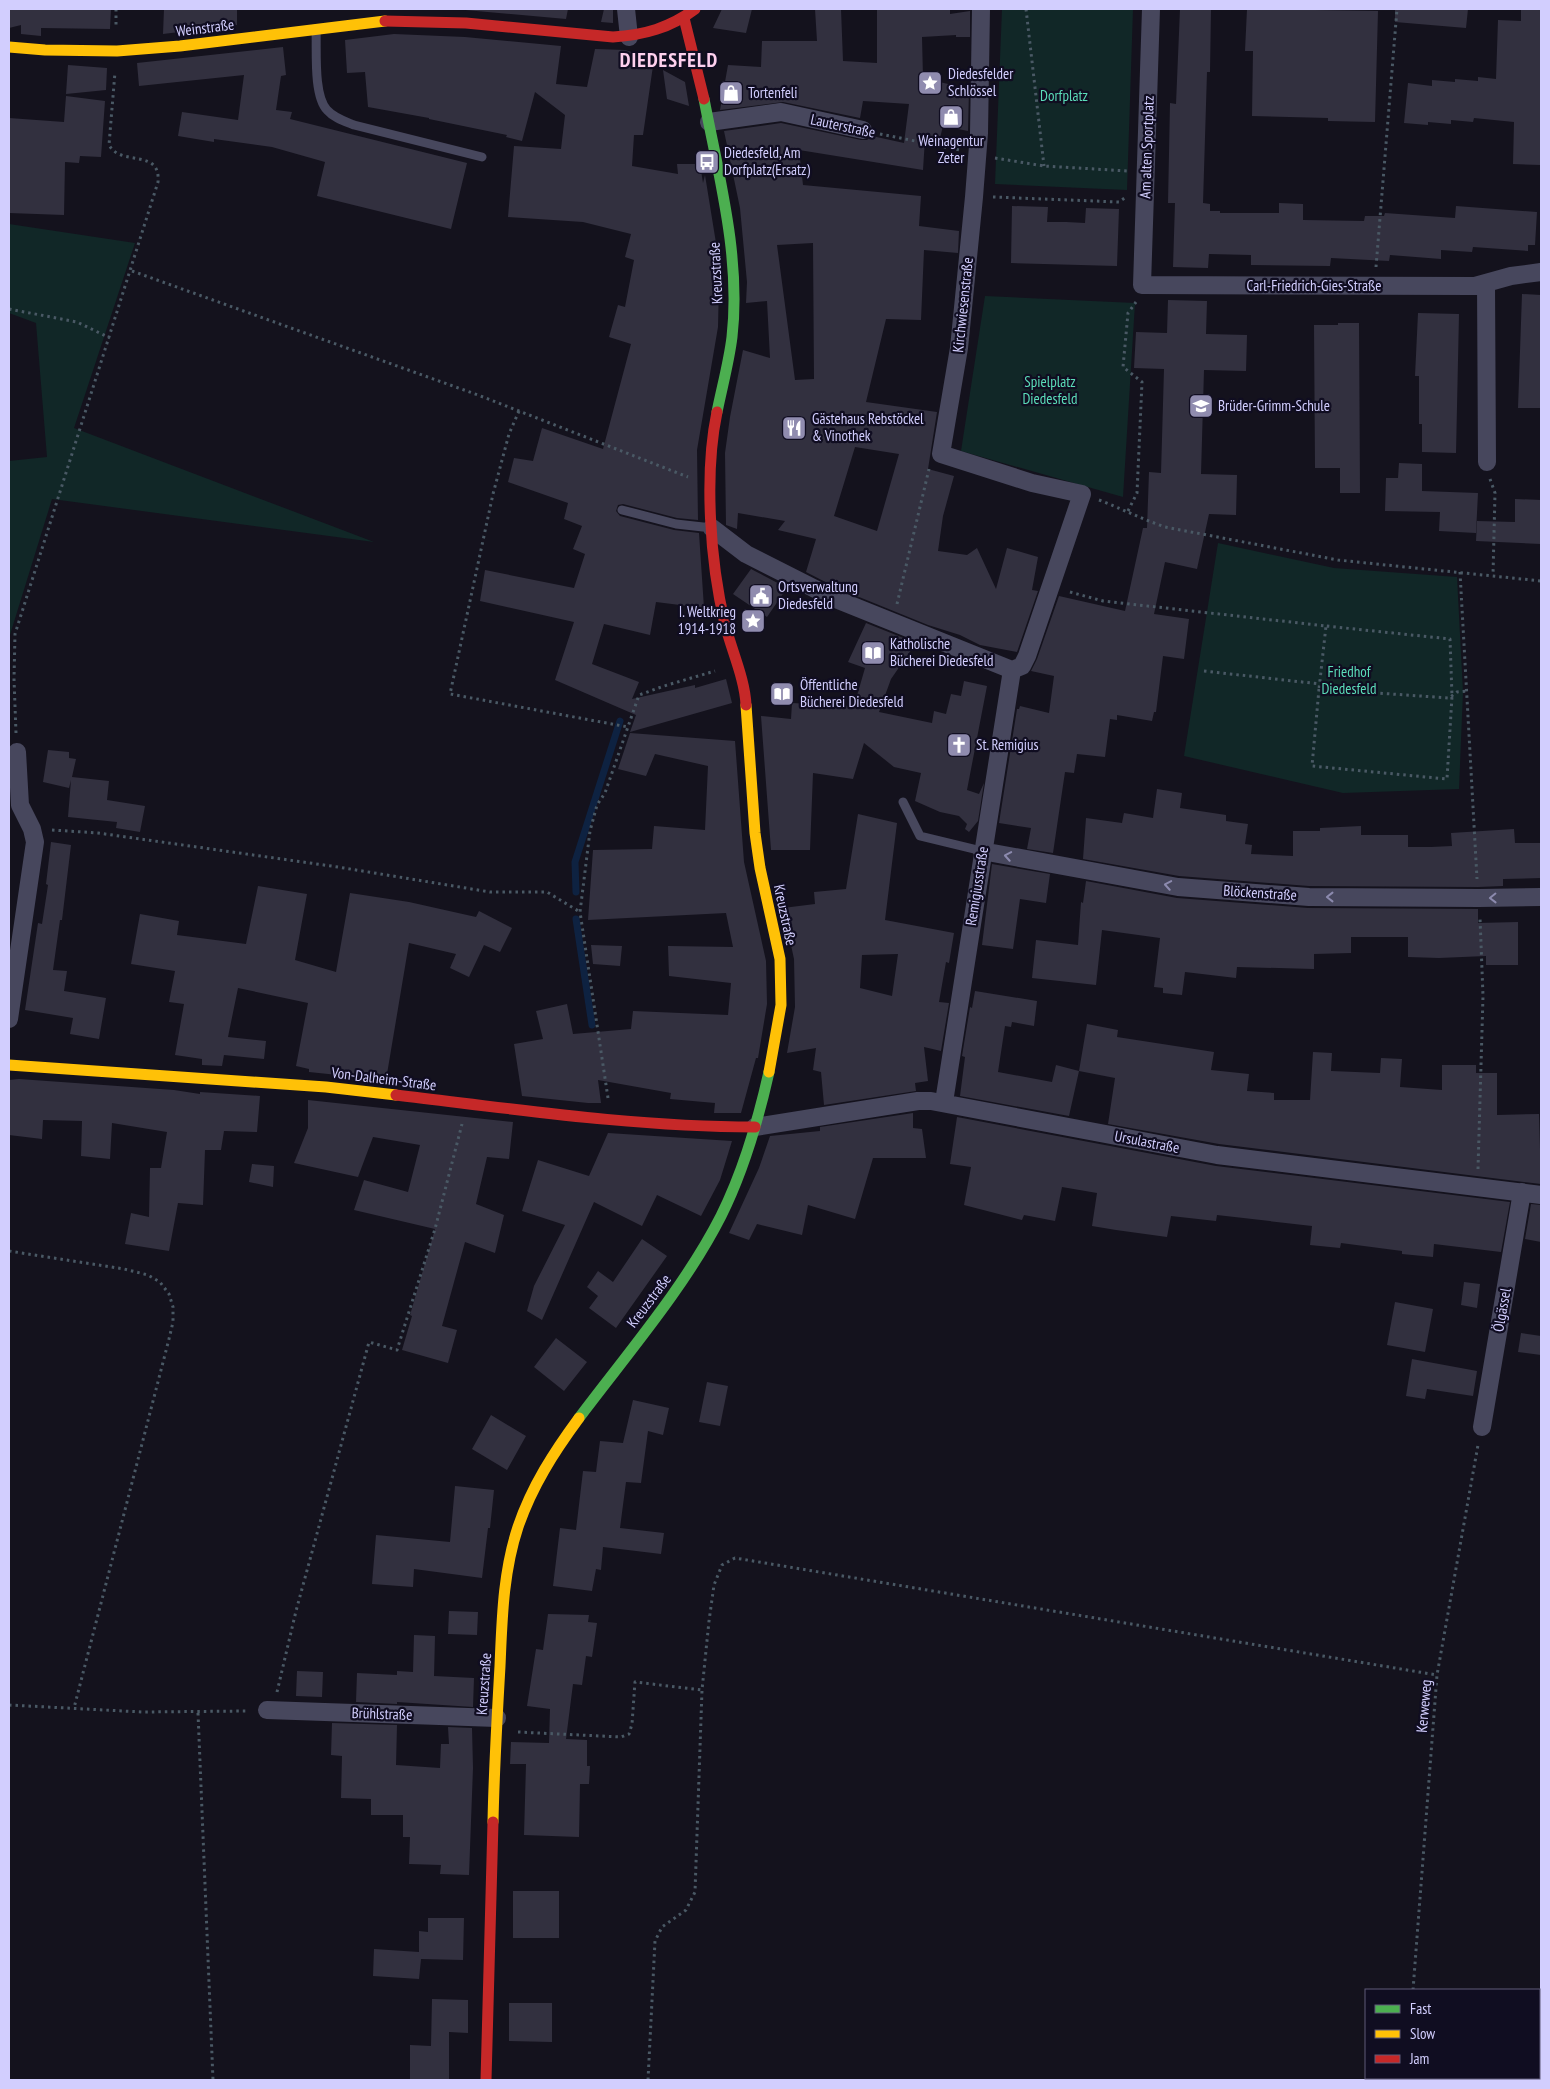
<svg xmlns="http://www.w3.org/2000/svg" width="1550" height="2089" font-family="'PT Sans Narrow',sans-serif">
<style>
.green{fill:#112727}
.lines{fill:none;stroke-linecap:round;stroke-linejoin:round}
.stream{stroke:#0e2241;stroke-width:7}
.building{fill:#32303f;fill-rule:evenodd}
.path{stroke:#4a5965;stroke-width:3;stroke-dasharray:2.5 4;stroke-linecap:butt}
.lane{stroke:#47475d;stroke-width:9}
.street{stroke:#47475d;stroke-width:18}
.fast{stroke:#4caf50;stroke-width:11}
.slow{stroke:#ffc107;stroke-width:11}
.jam{stroke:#c62828;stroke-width:11}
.oneway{stroke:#8c8aae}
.labels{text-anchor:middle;stroke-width:4.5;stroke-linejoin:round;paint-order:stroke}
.street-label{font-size:15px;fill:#d2cefe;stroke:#100d21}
.poi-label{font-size:15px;fill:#d2cefe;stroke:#100d21;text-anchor:start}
.park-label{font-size:15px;fill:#5bddb9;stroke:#100d21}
.district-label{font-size:20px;font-weight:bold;letter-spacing:1px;fill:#fed0ee;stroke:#100d21}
</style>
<rect width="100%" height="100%" fill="#14121d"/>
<path class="green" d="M1002,9H1133L1127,190L995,184Z
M9,224L135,243L74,428L374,542L52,499L9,638V461L47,457L36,323L9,313Z
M985,296L1135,303L1123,497L961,451Z
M1218,543L1334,568L1457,577L1463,692L1459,789L1343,793L1184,756Z"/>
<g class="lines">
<path class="stream" d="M576,892L575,862L620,721
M576,919L592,1025"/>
</g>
<path class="building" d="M9,9H111L110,29L41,28V36L21,34V25L9,28Z
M164,9H237V25L163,34Z
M454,9H568L566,19Z
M604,9H613V23L601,22Z
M722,9H752L746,33L713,28Z
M815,9H841L843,61L877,63V9H950V14L970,11V37H956V35L922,37L923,78L969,89L968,131L943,126L939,142L925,139L923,170L799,150L803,185L921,196L919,226L959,231L958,253L924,250L921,320L886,319L866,402L937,412L928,469L954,476L943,516L938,551L967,555L977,548L996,589L1007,548L1038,557L1032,590L1038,591L1017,652L980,645L960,635L928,625L837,588L806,572L816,539L778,530L785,521L738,513L737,529L726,525L725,453L730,417L743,350L770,358L767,301L746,303L747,282L740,208L724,131L781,123L861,140H867L872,136L904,143L909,104L863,101L860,118L783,102L720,110L728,65L761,67L762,41H817ZM813,243L814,379L795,380L777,245ZM855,447L899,454L877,531L834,516Z
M1180,9H1211L1210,72H1207L1203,203L1210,204V211H1220V213H1279V203L1303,204V220L1364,221L1365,216H1384L1385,213L1455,218L1456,206L1537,212L1535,245H1528V251L1473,247L1472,252L1441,250V259L1390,255L1389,261L1331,258L1330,266L1251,265V255L1209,254L1208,268L1173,267L1175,203H1168L1170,103L1176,104Z
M1247,9L1378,11L1375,122L1328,121V118L1252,116L1253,51H1245Z
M1395,9H1468L1466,28L1395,22Z
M1521,9H1541V165L1513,164L1514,122L1474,118L1473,122L1451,120V124L1428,122V125L1404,123L1408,83L1432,86V80L1455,82V79L1478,81V77L1496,79L1498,20L1521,21Z
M394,34L465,37L561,46L556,84L587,87L595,49L625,50L654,59L643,135H634L632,166L678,174L677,164H700L703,183L705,175L716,243L719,283L718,327L697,450L698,520L677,518L623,504L618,505L616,511L620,516L674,530L699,533L704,608L656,602L650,635L604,624L592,664L639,682L632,699L695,685V688L726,679L732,703L630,732L636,715L555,680L574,622L480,601L485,570L574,588L585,554L573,549L582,526L564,519L568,503L508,482L514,458L533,461L542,428L603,449L631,344L609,337L618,305L625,307L634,260L625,257L631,234L583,222L508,217L514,146L561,149L565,115L535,92L522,141L506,137L507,135L429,119V118L368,107L365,72L347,73L345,40Z
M283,47L286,75L281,76L276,110L292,112L290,119L467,163L451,229L317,196L325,162L272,147L214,139V142L178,136L182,112L238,120L244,75L139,86L137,63Z
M68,65L107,68L106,90L66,94Z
M663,70L685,82L689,106L667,99Z
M66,96L105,101L101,157L80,156L79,163L65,162L64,215L9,213V118L64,122Z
M1012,206L1048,207L1047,222H1066L1085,223L1086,208L1119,209L1117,266L1011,263Z
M1522,294L1541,295V408H1518Z
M1168,300L1207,301L1206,334L1247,335L1246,371L1204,370L1201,474L1237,475L1236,515L1209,514L1197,569L1165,562L1154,614L1189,619L1184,659L1163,656L1156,712H1154L1152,721L1117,715V720L1110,719L1105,757L1077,754L1074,773L1065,772L1053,853L1027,849L1031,828L999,823L1017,709H1019L1020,706L1049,713L1054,676L1031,671L1037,659L1059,596L1125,611L1143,528H1147L1149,472L1161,473L1164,369L1134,368L1136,332L1167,333Z
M1418,313L1459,314L1456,453L1422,452V424H1419V376H1415Z
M1338,323H1359L1360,493H1340V468H1315L1314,325H1338Z
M1399,463L1422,464V491L1478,493L1476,533L1439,531L1440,512L1385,511L1386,478H1398Z
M1515,499L1541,500V544L1476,541L1477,521L1515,522Z
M751,569L787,588L767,617L733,594Z
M866,623L916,643L891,679L879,712L932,723L934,711L946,714L951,694L961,696L964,681L987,686L967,790L979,794L984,783L978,821L969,832L965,829L967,824L959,816L940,812L915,801L921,773L894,767L864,743L853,779L813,773L810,850H771L761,716L791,719L792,703L854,706L865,668L848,662Z
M630,733L735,741L744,862L766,961L767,1004L758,1058H756L741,1113H714L715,1103L670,1099L671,1093L598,1080L601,1103H588L522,1096L514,1044L543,1039L536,1011L567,1004L573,1034L631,1029L633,1011L728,1015L731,983L669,976L668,946L733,947L726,913L588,920L593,850L652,849L654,826L705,830L708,766L655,754L646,776L618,769Z
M48,750L69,752V758L76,759L72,777L109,781L107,800L145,806L140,832L116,828L117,822L68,817L71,780L69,788L43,782Z
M1157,789L1182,793L1180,808L1226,815V821L1248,824L1245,844L1252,845L1251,854L1293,856V831H1320V828L1361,826V835H1408V847H1431L1452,846L1451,833L1514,829L1515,843H1541V878L1503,879V886L1478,887L1309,886L1179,876L1083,859L1086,818L1122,823L1124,813L1153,818Z
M858,814L897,823L885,920L954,933L949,963L946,962L939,1002L949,1003L941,1051L924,1047L928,1081L915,1083L916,1091L824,1105L821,1072L813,1070L816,1048L787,1053L795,1007L794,959L783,908L815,904L814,892L846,889ZM898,954L892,996L860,988L862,955Z
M51,842L71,845L62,920H60L53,970L67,971L64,991L106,998L99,1039L70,1034L73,1018L25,1010L38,923L42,924L48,885L46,884Z
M992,864L1050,874L1046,903L1020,899L1013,949L982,945Z
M1086,881L1177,898L1308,908L1478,909V923L1518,922V965H1486V956L1439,958L1408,957V937H1351V953L1314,954V969L1237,967L1236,978L1185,972L1182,995L1163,993V988L1154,987L1160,938L1102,930L1096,985L1032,978L1036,940L1078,945L1081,902L1083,903Z
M258,886L307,894L295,960L336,972L350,893L409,902L476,917L479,911L512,928L500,952L484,945L469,977L450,968L456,954L409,943L386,1080L309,1072V1069L296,1066L308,1003L238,988L228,1037L266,1041L264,1059L224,1055L222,1066L202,1065V1059L175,1055L184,1004L169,1002L175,971L131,964L140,914L179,921L177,935L246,944Z
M591,945L622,946L620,966L593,964Z
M975,991L1037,1001L1034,1026L1012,1022L1011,1027L1005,1026L998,1072L1052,1082L1056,1065L1079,1071L1069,1116L960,1096L965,1057L962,1056L970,1007L972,1008Z
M1087,1024L1118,1030L1117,1037L1214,1052L1211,1070L1249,1074L1247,1091L1274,1093V1100H1310L1313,1052L1332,1053L1331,1071L1380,1073L1381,1058L1402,1059L1400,1087L1442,1090V1065H1476V1073H1497V1115L1539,1114L1541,1184L1219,1144L1108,1124L1115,1078L1079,1071Z
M19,1079L174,1090L200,1094V1092L260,1096L257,1132L224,1131L221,1150H205L203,1205L178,1203L169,1251L125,1244L131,1213L149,1217L150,1168H161L167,1132L112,1123L110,1159L81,1156L82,1121L43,1120L42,1139L9,1135V1080Z
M308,1100L513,1122L509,1159L487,1157L476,1204L504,1215L495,1253L465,1242L442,1326L457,1330L448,1363L402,1350L412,1316L410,1315L435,1229L354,1210L364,1180L408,1192L420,1145L373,1137L358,1177L294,1163L308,1128Z
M913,1113V1128L922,1129L926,1158H873L855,1219L808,1205L802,1235L757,1224L749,1240L729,1233L759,1168L770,1136L820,1131V1127Z
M957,1117L1216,1166L1510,1202L1501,1252L1434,1244L1433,1257L1402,1254V1251L1341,1243L1340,1248L1310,1245L1312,1226L1217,1215L1216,1221L1171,1216L1167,1237L1116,1230L1092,1226L1097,1193L1062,1187L1055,1221L1024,1215L1022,1220L964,1205L971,1167L950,1164Z
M608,1133L732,1141L720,1180L701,1216L657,1195L642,1226L594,1202L542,1320L527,1311L534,1286L565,1225L522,1211L538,1160L589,1176Z
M252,1164L274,1166L273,1187L249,1182Z
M1531,1204L1541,1205V1242L1525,1239Z
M642,1239L667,1256L616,1328L589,1308L598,1296L587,1287L598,1271L613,1282Z
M1464,1282L1480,1284L1477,1308L1461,1305Z
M1395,1302L1433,1309L1425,1352L1387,1345Z
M1521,1333L1541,1336V1355L1518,1352Z
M556,1338L587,1362L564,1391L534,1367Z
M1412,1359L1477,1371L1473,1396L1427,1389L1425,1399L1406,1396Z
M707,1382L728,1386L720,1426L699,1422Z
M633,1400L669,1408L663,1435L648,1431L641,1483L626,1482L620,1528L664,1533L661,1554L603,1547L601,1570L596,1569L592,1591L553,1586L560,1528L576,1530L583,1471L596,1472L600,1441L623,1443Z
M491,1415L526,1436L507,1470L472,1449Z
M455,1486L494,1490L490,1528H488L482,1578L414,1569L413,1587L372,1584L376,1535L450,1542Z
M449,1611L478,1612L477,1635L448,1634Z
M548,1614L589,1615L588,1622L597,1623L592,1657L586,1656L582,1685L573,1684L566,1739L587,1740V1766H590L589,1784H580L579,1837L524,1835L526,1764H510L511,1742L549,1743L550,1709L527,1706L536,1649L543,1650Z
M414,1635L435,1636L434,1676L474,1678L473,1707L397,1702V1704L356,1702L357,1673L397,1675V1671L413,1672Z
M297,1671L323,1672L322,1697L296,1696Z
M332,1723L397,1725L396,1765L440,1768L441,1744H449L448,1727L472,1728L473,1768L469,1875L440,1874L441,1865L409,1864L410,1837H403V1815H371V1799L341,1798L342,1756L331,1755Z
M513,1891H559V1938H513Z
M428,1918H464L463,1960L421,1959L419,1979L373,1976L374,1949L419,1952V1931L428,1932Z
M432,1999L468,2000V2033L449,2032V2080H410V2045L431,2046Z
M509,2003H552V2042L509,2041Z"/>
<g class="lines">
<path class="path" d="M116,9V28
M1026,9L1044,166
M880,134L960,150
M995,158L1044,166L1128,171
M993,197L1119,202L1126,197
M1376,267L1397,9
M132,271L478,395L688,477
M9,309L77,322L110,338
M519,411L509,434L493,494L450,694L628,727
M1490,479L1495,493L1493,575
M1099,500C1122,509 1142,519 1165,527L1338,560L1541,581
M1128,511L1137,493L1142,382L1123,367L1128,313L1136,302
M1460,572L1477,879
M1070,592L1103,601L1326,626L1319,689L1449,698L1457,692L1467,691
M897,604L929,469
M1204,671L1320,684
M1319,689L1312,766L1447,779L1452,696L1450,639L1326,626
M16,733L14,679L15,634L158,182C161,148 121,167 109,145L115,72
M52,830L98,833L338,867L490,892H547L580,912
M608,1098L580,912L590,831L597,805L605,793L639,695L664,686L715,671
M1478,1169L1483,996L1480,918
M9,1251L124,1269L148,1275L160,1282L169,1294L173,1307V1322L169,1339L74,1708
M277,1692L296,1611L369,1342L397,1350L435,1229L462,1124
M9,1705L142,1712L248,1711
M198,1713L213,2080
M518,1732L621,1737L629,1734L632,1724L635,1682L702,1690
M1413,1990L1437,1675L1478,1445
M1414,2078V2080
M648,2080L655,1941L662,1927L686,1910L695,1892L702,1690L709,1621L714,1585L722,1565L735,1558L1437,1675"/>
<path class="lane" d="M316,29C317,49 313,95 327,110C334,118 344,121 354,125L482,157
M622,510L676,524L712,528
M903,802L920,836L982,851"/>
<path class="street" d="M626,9L629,37
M1151,9L1142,285L1475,286L1511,276L1541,272
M709,122L781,112L863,130
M1486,284L1487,462
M712,528L746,554L833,598L1012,670
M982,851L1178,887L1309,897L1479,898L1541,897
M9,1019L35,842L32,829L20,805L17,752
M944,1102L1012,670L1022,666L1027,656L1082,494L1032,483L941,454L959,348L974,197L979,133L981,9
M755,1127L918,1101H931L1217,1155L1541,1195
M1482,1427L1522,1192
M267,1710L497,1718"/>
<path class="fast" d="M704,99C719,177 741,258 732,337C729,362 722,387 717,412
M579,1418C627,1354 685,1287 721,1216C744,1170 758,1121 769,1072"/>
<path class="slow" d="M9,47L45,50L117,51L180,46L385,21
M746,705L755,833L760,868L780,959L781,1005L769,1072
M9,1065L326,1087L396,1095
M493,1822C494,1770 497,1718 500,1666C502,1619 503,1572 518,1527C532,1486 554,1452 579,1418"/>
<path class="jam" d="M684,18L704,99
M385,21L466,23L613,37C644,35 670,28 695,9
M717,412C704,474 710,562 725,624C731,649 745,679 746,705
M396,1095C515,1109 635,1127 755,1127
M486,2080L493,1822"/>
</g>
<defs><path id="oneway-chevron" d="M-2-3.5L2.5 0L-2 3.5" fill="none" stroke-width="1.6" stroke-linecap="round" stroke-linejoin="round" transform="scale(1.25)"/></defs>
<g class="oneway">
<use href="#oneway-chevron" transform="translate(1008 856) rotate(-170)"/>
<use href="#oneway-chevron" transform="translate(1168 885) rotate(-170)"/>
<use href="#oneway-chevron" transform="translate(1330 897) rotate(-180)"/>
<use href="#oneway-chevron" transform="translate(1493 898) rotate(179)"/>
</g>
<defs>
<symbol id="sight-square" viewBox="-11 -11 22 22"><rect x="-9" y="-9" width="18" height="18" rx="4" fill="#908caf" stroke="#100d21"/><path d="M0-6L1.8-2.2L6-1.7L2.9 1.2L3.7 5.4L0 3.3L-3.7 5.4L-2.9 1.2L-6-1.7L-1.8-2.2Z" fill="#fff"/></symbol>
<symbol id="shop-square" viewBox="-11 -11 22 22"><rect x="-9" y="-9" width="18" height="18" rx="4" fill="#908caf" stroke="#100d21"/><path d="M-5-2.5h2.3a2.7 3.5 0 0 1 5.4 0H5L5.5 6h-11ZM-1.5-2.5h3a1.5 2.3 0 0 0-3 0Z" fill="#fff"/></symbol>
<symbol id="bus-square" viewBox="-11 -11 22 22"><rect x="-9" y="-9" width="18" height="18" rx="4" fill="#908caf" stroke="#100d21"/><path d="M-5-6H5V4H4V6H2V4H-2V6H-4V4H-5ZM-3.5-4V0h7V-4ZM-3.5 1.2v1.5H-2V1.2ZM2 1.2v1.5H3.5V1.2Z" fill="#fff"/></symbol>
<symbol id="school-square" viewBox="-11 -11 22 22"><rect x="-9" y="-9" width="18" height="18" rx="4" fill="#908caf" stroke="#100d21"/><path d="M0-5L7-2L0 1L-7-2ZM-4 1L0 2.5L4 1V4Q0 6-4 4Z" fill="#fff"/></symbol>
<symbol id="restaurant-square" viewBox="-11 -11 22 22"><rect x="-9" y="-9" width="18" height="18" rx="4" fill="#908caf" stroke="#100d21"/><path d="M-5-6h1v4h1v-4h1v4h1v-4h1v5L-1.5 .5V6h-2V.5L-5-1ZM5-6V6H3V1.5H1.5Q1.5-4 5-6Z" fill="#fff"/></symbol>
<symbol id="civic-square" viewBox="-11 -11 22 22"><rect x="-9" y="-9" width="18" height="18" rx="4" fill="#908caf" stroke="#100d21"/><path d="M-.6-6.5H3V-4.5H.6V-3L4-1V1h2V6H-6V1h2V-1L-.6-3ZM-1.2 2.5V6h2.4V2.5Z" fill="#fff"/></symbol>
<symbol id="library-square" viewBox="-11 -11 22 22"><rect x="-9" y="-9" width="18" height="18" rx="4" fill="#908caf" stroke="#100d21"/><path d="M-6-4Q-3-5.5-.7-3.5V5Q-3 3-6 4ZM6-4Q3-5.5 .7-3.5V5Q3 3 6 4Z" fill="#fff"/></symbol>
<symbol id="church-square" viewBox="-11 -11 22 22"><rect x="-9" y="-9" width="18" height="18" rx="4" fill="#908caf" stroke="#100d21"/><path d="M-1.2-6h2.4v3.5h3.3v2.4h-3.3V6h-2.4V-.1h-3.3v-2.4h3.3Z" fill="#fff"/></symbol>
</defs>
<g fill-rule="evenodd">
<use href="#sight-square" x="916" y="69" width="28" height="28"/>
<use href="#shop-square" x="717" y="79" width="28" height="28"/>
<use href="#shop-square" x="937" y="103" width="28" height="28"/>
<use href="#bus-square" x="693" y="148" width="28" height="28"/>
<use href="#school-square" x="1187" y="392" width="28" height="28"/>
<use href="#restaurant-square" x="780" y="414" width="28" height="28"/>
<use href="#civic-square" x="747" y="582" width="28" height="28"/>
<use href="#sight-square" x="739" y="607" width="28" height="28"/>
<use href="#library-square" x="859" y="639" width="28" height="28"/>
<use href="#library-square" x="768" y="680" width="28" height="28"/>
<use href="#church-square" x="945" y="731" width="28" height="28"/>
</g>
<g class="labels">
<g class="street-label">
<text transform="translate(205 28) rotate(-7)" y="5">Weinstraße</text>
<text transform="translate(843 126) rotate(12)" y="5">Lauterstraße</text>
<text transform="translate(1147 147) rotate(-88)" y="5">Am alten Sportplatz</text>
<text transform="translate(716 273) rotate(-93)" y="5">Kreuzstraße</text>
<text x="1314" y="291">Carl-Friedrich-Gies-Straße</text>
<text transform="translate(963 305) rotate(-84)" y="5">Kirchwiesenstraße</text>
<text transform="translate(977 886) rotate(-81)" y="5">Remigiusstraße</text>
<text transform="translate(1260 893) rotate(4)" y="5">Blöckenstraße</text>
<text transform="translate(785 915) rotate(78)" y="5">Kreuzstraße</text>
<text transform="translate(384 1079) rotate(7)" y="5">Von-Dalheim-Straße</text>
<text transform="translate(1147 1142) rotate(11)" y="5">Ursulastraße</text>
<text transform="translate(649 1301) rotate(-53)" y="5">Kreuzstraße</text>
<text transform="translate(1502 1310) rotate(-80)" y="5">Ölgässel</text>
<text transform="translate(484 1684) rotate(-86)" y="5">Kreuzstraße</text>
<text transform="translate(1424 1706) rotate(-85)" y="5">Kerweweg</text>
<text transform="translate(382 1714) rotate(2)" y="5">Brühlstraße</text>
</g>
<g class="poi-label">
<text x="948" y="79">Diedesfelder<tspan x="948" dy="17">Schlössel</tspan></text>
<text x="748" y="98">Tortenfeli</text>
<text x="951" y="146" text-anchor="middle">Weinagentur<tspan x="951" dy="17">Zeter</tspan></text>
<text x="724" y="158">Diedesfeld, Am<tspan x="724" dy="17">Dorfplatz(Ersatz)</tspan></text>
<text x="1218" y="411">Brüder-Grimm-Schule</text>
<text x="812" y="424">Gästehaus Rebstöckel<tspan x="812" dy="17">&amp; Vinothek</tspan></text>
<text x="778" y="592">Ortsverwaltung<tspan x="778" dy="17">Diedesfeld</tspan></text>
<text x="736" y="617" text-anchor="end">I. Weltkrieg<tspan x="736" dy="17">1914-1918</tspan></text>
<text x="890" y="649">Katholische<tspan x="890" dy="17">Bücherei Diedesfeld</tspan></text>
<text x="800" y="690">Öffentliche<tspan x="800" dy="17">Bücherei Diedesfeld</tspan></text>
<text x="976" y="750">St. Remigius</text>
</g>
<g class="park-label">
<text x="1064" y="101">Dorfplatz</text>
<text x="1050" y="387">Spielplatz<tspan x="1050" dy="17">Diedesfeld</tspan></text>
<text x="1349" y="677">Friedhof<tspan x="1349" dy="17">Diedesfeld</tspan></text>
</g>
<g class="district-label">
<text x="669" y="67">DIEDESFELD</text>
</g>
</g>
<rect width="1550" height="2089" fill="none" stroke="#d2cefe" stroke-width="20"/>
<rect x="1365" y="1989" width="175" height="90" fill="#100d21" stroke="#5e5a79"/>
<rect x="1375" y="2005" width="25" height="8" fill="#4caf50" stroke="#5e5a79"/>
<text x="1410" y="2014" font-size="15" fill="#d2cefe">Fast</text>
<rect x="1375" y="2030" width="25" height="8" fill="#ffc107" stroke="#5e5a79"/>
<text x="1410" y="2039" font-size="15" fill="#d2cefe">Slow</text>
<rect x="1375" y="2055" width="25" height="8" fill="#c62828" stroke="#5e5a79"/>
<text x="1410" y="2064" font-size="15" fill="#d2cefe">Jam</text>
</svg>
